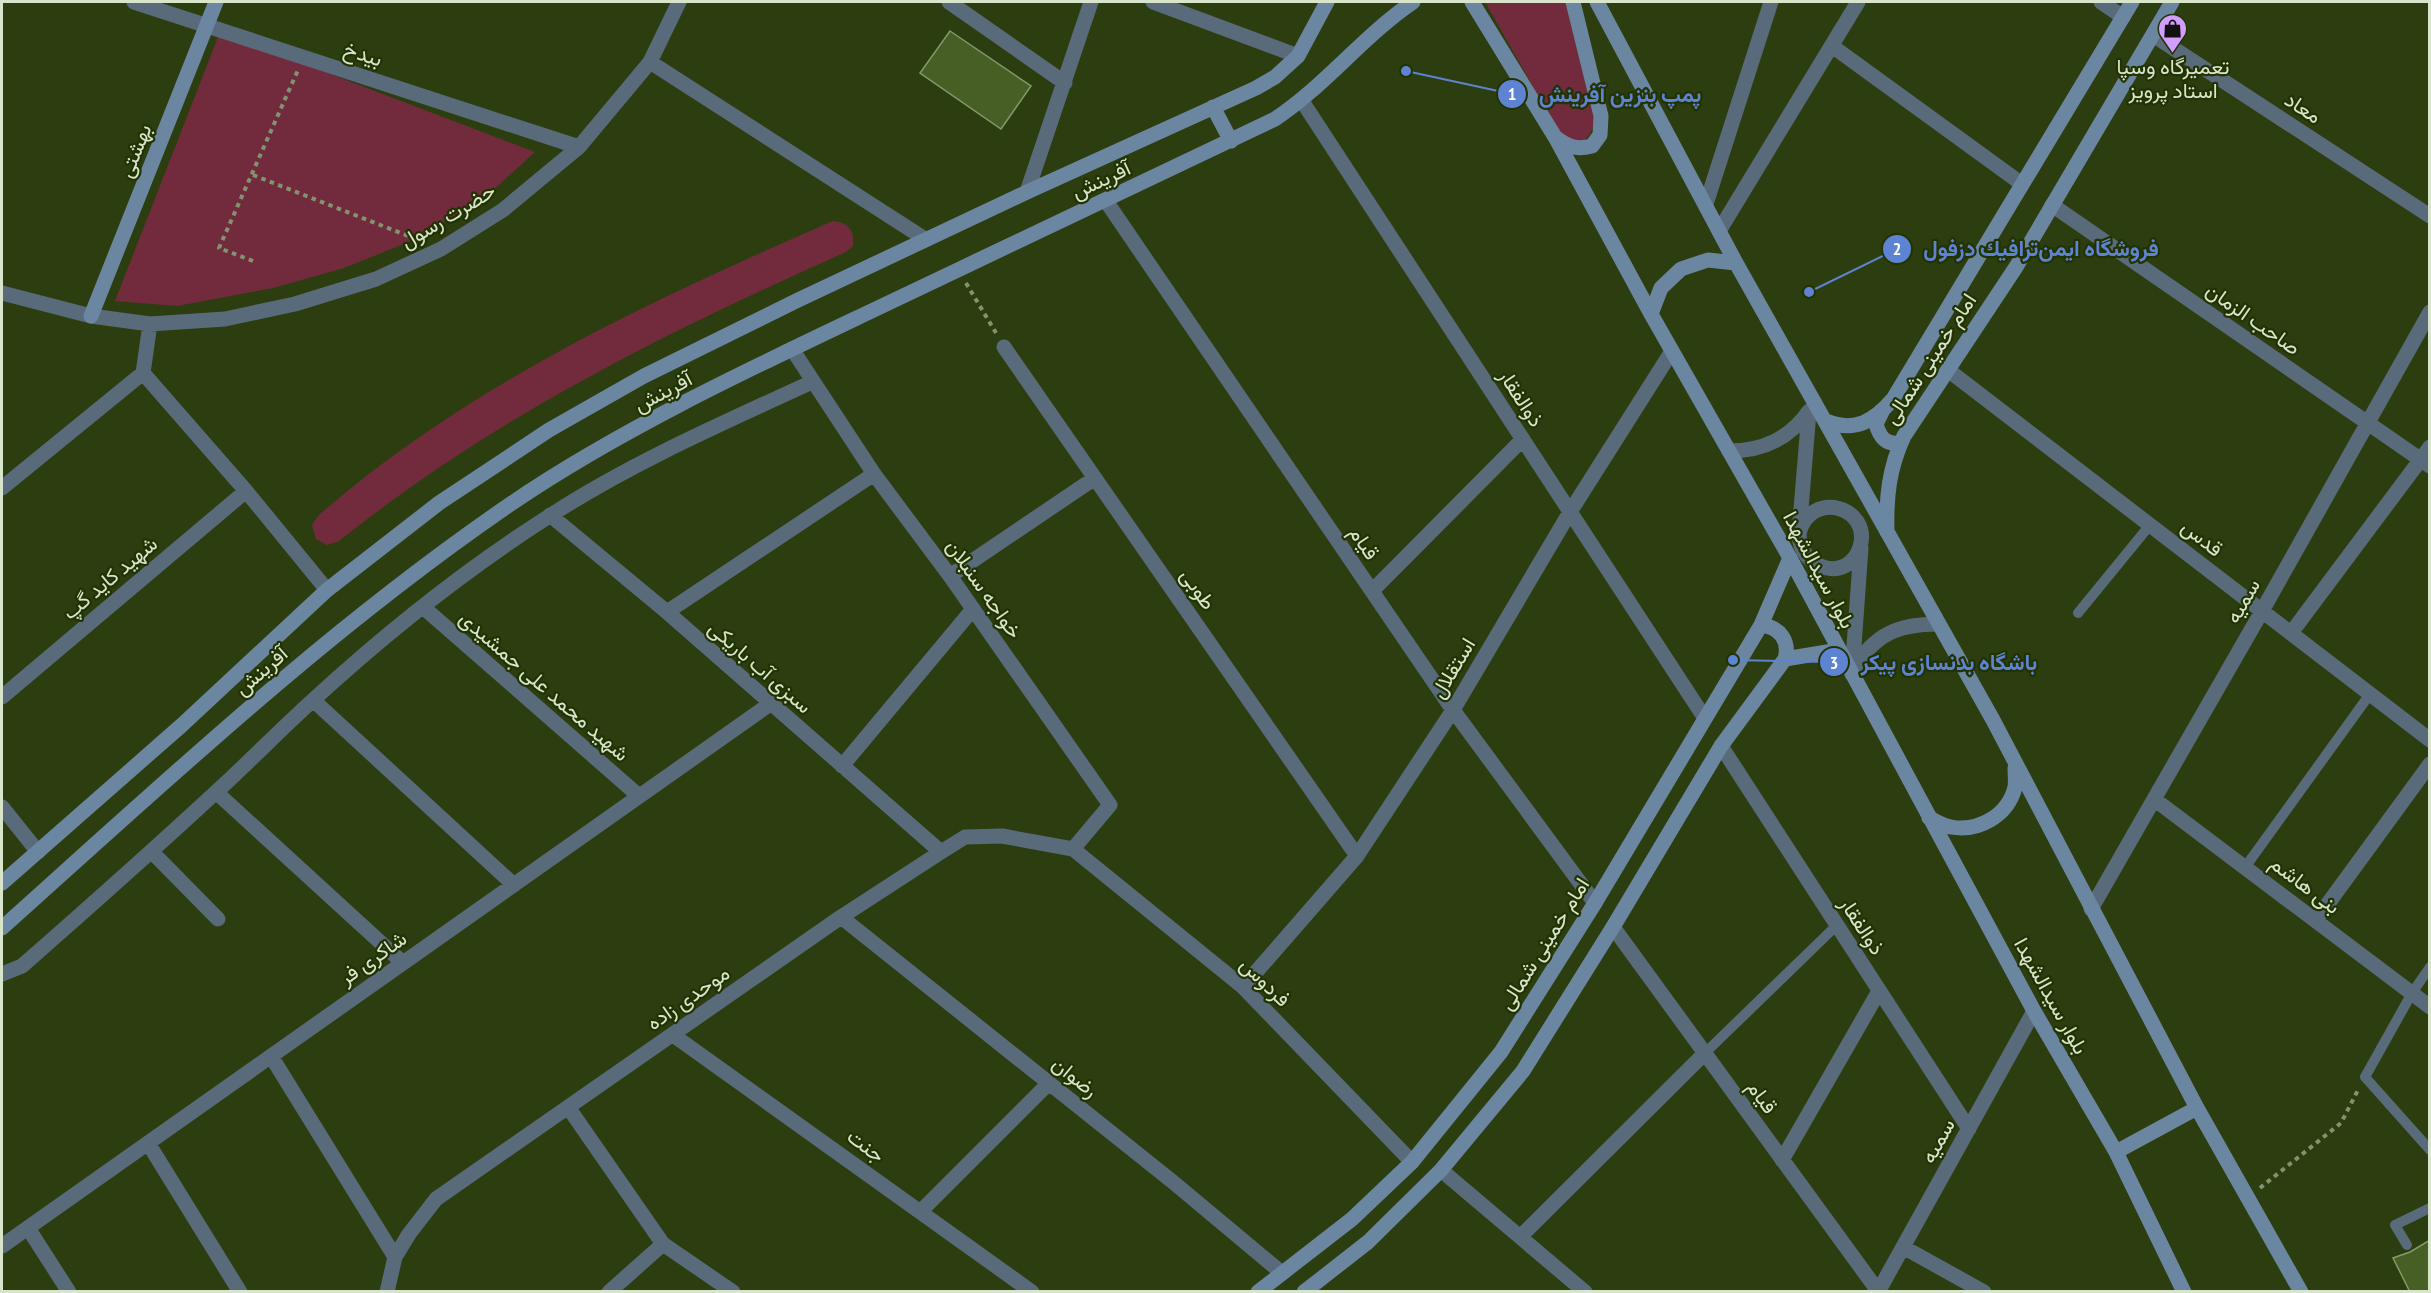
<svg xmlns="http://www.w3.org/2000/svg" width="2431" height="1293" font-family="'PT Sans Narrow',Vazirmatn,sans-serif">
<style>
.green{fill:#722b3c}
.building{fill:#475f24;stroke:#849a69;stroke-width:1.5}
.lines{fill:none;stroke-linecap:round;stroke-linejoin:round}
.path{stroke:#84936f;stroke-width:4;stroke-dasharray:4.5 4.5;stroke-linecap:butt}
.lane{stroke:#596a7b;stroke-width:10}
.street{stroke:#596a7b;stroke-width:15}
.secondary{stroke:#6b86a0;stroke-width:15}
.labels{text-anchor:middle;stroke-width:4.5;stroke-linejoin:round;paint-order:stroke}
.street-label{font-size:21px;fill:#d9e5cb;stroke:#223303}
.poi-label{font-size:21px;fill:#d9e5cb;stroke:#223303}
.leader{fill:none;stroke:#5f83d3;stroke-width:2}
.callout-dot{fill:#5f83d3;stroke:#223303;stroke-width:2}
.mark-label{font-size:18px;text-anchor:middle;font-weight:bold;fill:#fff}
.callout-label{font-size:22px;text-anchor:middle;font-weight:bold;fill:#5f83d3;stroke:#223303;stroke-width:4.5;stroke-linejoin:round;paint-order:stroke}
</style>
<rect width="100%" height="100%" fill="#2c3e0f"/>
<path class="green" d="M1485,2H1566L1594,120C1591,147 1573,146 1557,129Z
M220,32L535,152L490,193L421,237L344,268L273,288L177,306L115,301Z
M833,221C848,222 855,231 853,246L846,252C664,333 496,416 339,541L327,545L316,539L312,525L319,515C469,384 652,300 833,221Z"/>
<path class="building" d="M950,31L1031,86L1001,129L920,73Z
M2430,1240V1292H2410L2393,1258L2410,1252Z"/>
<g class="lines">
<path class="path" d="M253,175L421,241
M253,261L219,248L298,70
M966,283L996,333
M2260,1188L2341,1123L2359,1088"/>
<path class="lane" d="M2078,613L2150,525
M2246,866L2370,694
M2430,967L2412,993L2365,1077L2430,1150
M1705,1053L1836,926
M2407,1245L2395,1225L2430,1208"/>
<path class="street" d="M134,2L579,147
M949,2L1065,83
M1153,2L1298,56
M2101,2L2123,17
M2153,35L2430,216
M1832,46L2022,184
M650,62L925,239
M1302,101L1704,717
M1027,192L1091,2
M1106,201L1453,710L1595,903
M1706,204L1771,2
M2052,205L2430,466
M1719,231L1858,2
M2,293L91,316L150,324L225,319L295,304L376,279L441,249L503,210L579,147L650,62L679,2
M1004,347L1357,856
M792,349L874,474L950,576L1110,805L1073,849
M1948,370L2430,740
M143,373L246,491L327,590
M1729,451C1763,451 1789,439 1809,411
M2,488L143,373L150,324
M550,515L667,612L941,852
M1799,533C1811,489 1872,507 1860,547C1849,583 1799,571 1799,533L1809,412
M950,576L1095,478
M1372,591L1523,439
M423,607L639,796
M667,612L874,474
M2291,633L2430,447
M1854,669C1874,634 1899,624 1938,624
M1852,674L1861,548
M2,697L246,491
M313,700L514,885
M1721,746L1969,1129
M842,766L973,609
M216,792L403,963
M2154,799L2430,1007
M2,807L38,852
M151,851L218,919
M2091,909L2262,611L2430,312
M841,917L1173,1182L1282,1273
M2316,920L2430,764
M1613,927L1878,1291
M2,974L22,966C87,909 151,852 215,793C248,763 279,731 312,701C386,633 466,569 551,515C633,462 723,423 812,382
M1243,987L1357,856L1453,710L1570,512L1672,351
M673,1035L1032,1292
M271,1056L395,1257
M568,1107L663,1244L733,1292
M148,1143L240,1292
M1782,1160L1879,991
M1441,1170L1585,1292
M920,1212L1049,1083
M28,1228L69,1292
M1521,1236L1705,1053
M2,1246L770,704
M1903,1247L1984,1292
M387,1292L395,1257L409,1234L436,1199L841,917L941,852L965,837L1002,836L1073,849L1243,987L1412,1162
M609,1292L663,1244
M1878,1292L2034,1011"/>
<path class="secondary" d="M1472,2L1555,137L1651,314L1790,558L2034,1011L2116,1152L2184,1292
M1597,2L1736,263L1993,720L2197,1108L2301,1292
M1213,107L1231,141
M1555,137C1568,147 1576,150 1592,146L1600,135L1601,116L1573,2
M1651,314L1661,288L1681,269L1708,260L1736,263
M91,316L216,2
M1882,412L1876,424C1880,438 1886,445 1901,443
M1826,421C1855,433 1874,421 1893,399L2132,2
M1887,532C1886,497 1889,468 1904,436L2016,267L2172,2
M1761,625C1780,627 1790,641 1785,659
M1929,818C1936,821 1943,826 1951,827C1978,832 2008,816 2015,787C2016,781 2015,774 2015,768
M2,883L182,725L327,590L439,503L549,430L644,376L796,301L1027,192L1256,88L1275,77L1298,56L1327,2
M2,928C166,781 329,628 512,503C618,431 745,371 861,316C999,250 1138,185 1275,119C1326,85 1363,36 1413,2
M2116,1152L2197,1108
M1258,1292L1352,1219L1412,1162L1501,1052L1595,903L1761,625L1790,558
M1304,1292L1368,1242L1441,1170L1523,1071L1613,927L1721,746L1785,659L1839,650"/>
</g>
<defs>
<symbol id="shop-pin" viewBox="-11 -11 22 30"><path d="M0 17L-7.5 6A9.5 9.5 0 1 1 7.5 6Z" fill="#d19dfe" stroke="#223303"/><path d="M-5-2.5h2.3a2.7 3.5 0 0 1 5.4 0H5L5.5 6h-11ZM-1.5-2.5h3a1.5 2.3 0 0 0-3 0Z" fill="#111"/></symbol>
</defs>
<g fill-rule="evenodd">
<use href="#shop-pin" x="2156" y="12" width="33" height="45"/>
</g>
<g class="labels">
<g class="street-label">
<text transform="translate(363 54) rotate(18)" y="7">بیدخ</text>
<text transform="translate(2303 108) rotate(33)" y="7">معاد</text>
<text transform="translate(135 151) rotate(-68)" y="7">بهشتی</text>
<text transform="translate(1101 180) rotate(-25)" y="7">آفرینش</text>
<text transform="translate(448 216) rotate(-31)" y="7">حضرت رسول</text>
<text transform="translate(2253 319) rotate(35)" y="7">صاحب الزمان</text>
<text transform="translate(1930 359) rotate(-57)" y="7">امام خمینی شمالی</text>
<text transform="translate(663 392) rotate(-28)" y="7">آفرینش</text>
<text transform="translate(1521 398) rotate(57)" y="7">ذوالفقار</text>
<text transform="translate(2202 538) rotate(38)" y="7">قدس</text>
<text transform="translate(1364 543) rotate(56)" y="7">قیام</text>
<text transform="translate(1819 570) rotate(62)" y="7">بلوار سیدالشهدا</text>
<text transform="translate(110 578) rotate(-40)" y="7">شهید کاید گپ</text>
<text transform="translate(984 589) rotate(55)" y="7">خواجه سنبلان</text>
<text transform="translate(1198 589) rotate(55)" y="7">طوبی</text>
<text transform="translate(2243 601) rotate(-60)" y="7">سمیه</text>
<text transform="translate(760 667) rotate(41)" y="7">سبزی آب باریکی</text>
<text transform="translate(1453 668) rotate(-59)" y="7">استقلال</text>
<text transform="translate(261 671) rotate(-41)" y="7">آفرینش</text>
<text transform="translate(544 686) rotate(41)" y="7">شهید محمد علی جمشیدی</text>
<text transform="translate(2305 885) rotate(37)" y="7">بنی هاشم</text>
<text transform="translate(1862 926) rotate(57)" y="7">ذوالفقار</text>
<text transform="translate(1544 944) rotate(-58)" y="7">امام خمینی شمالی</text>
<text transform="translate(373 958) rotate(-35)" y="7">شاکری فر</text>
<text transform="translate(1265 982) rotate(44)" y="7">فردوس</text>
<text transform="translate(2051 996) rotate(61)" y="7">بلوار سیدالشهدا</text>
<text transform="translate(688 998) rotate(-35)" y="7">موحدی زاده</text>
<text transform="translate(1075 1077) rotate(39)" y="7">رضوان</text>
<text transform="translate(1762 1097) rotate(54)" y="7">قیام</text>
<text transform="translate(1938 1141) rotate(-61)" y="7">سمیه</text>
<text transform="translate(866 1146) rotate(37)" y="7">جنت</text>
</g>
<g class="poi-label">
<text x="2173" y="74">تعمیرگاه وسپا<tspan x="2173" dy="24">استاد پرویز</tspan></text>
</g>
</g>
<path class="leader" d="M1406 71L1512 94M1809 292L1897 249M1733 660L1834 662"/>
<g class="callout-dot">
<circle cx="1406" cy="71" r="6"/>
<circle cx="1809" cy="292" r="6"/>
<circle cx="1733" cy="660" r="6"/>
<circle cx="1512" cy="94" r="15"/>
<circle cx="1897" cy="249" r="15"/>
<circle cx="1834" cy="662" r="15"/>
</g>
<g class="mark-label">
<text x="1512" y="100">1</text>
<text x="1897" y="255">2</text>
<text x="1834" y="669">3</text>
</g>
<g class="callout-label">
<text x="1620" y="102">پمپ بنزین آفرینش</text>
<text x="2041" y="256">فروشگاه ايمن‌ترافيك دزفول</text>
<text x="1949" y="670">باشگاه بدنسازی پیکر</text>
</g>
<rect width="2431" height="1293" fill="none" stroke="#d9e5cb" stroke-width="6"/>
</svg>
